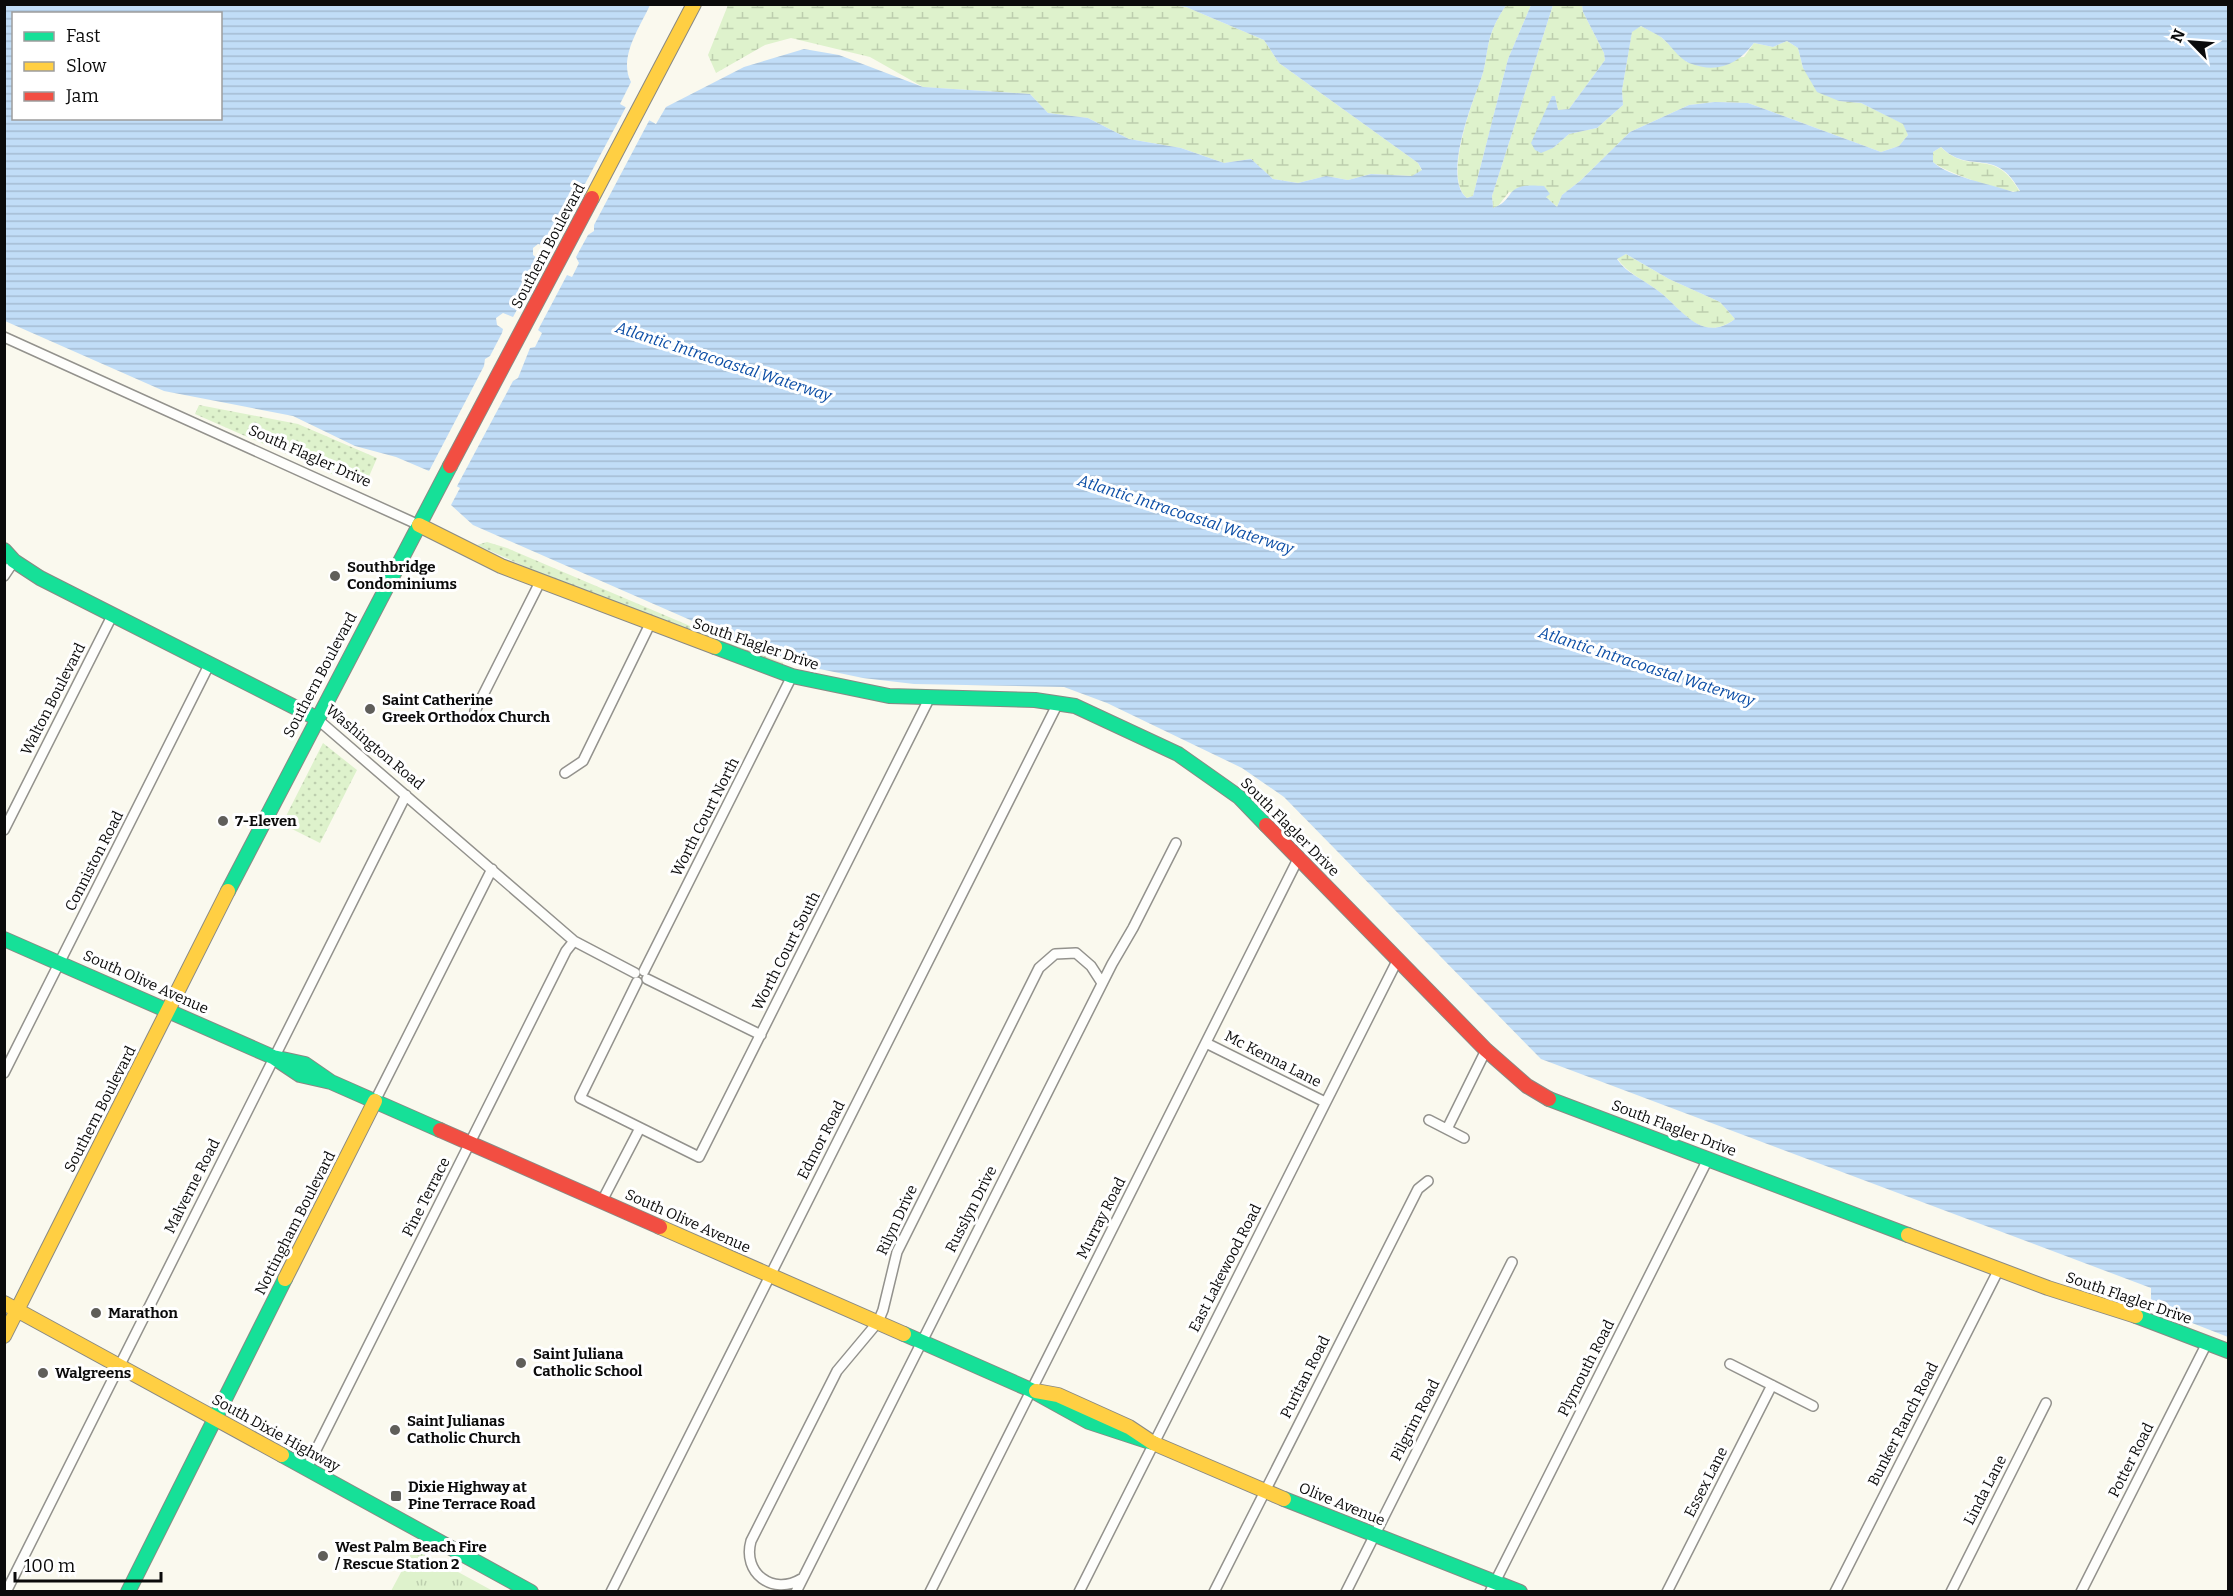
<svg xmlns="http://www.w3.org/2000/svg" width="2233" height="1596" font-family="Bitter,serif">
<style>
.grass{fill:url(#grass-dots)}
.wetland{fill:url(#wetland-marsh)}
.park{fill:url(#park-tufts)}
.water{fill:url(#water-rules);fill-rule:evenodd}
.pier{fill:#faf9ee}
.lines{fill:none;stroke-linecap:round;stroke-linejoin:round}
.street-casing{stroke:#93928d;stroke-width:12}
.fast-casing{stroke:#898984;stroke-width:16}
.slow-casing{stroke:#898984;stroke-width:16}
.jam-casing{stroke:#898984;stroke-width:16}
.street{stroke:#fefefc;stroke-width:9}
.fast{stroke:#16e098;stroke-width:14}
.slow{stroke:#ffcf43;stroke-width:14}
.jam{stroke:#f24e42;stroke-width:14}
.poi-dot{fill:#5f5e5a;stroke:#fff;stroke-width:2}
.labels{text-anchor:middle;stroke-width:6;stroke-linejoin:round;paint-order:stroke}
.street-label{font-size:15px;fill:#0b0b0b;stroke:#fff}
.poi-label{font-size:15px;font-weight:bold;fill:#0b0b0b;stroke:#fff;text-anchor:start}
.water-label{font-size:16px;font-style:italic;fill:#0b4da5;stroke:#fff}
</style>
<defs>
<pattern id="grass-dots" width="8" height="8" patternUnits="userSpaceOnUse" patternTransform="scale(1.5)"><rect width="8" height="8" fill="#def2cc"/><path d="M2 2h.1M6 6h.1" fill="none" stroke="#bdceae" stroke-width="1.8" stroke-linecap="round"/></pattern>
<pattern id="wetland-marsh" width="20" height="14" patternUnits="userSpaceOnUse" patternTransform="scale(1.5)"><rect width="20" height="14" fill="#def2cc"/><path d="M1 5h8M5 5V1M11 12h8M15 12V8" fill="none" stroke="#bdceae"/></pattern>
<pattern id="park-tufts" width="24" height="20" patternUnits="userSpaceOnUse" patternTransform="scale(1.5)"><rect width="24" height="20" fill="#def2cc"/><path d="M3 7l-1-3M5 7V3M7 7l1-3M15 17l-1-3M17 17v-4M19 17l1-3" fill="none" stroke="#bdceae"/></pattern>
<pattern id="water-rules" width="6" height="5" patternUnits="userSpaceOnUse" patternTransform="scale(1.5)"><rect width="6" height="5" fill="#c1ddf7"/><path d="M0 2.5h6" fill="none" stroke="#a4bcd2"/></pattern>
</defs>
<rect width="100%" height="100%" fill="#faf9ee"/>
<path class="grass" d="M199,405L298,424L377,458L364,488L195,414Z
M487,542L507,548L730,643L783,663L781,666L548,577L477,545Z
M323,743L357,770L320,843L282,824Z"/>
<path class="wetland" d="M728,5H1172L1186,7L1264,40L1279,63L1418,163L1422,171L1412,176L1371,174L1348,180L1326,176L1298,183L1273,179L1251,159L1224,163L1181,148L1129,139L1088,118L1048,113L1030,94L923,87L870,57L791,38L765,45L716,73L708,55Z
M1506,5H1531L1508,59L1473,196L1467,198C1443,179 1472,103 1481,79C1487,63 1486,45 1493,29C1496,21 1501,13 1506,5Z
M1553,5H1582L1583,12L1604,53L1605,60L1569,109L1558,110L1555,96H1552L1545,114L1553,148L1569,134L1597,128L1623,105L1622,90L1632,31L1641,26L1660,36L1687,62L1744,57L1754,43L1773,47L1787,41L1798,48L1803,68L1839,101L1861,103L1904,124L1908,135L1899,146L1881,152L1748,103L1715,102L1689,105L1630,132L1580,181L1562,195L1557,207L1546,197L1509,192L1498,206L1493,208L1492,196Z
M1941,147C1970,177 1994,145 2020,192C2005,193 1944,172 1933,162V152Z
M1626,254L1669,279L1720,302L1735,319C1700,345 1681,307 1657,290C1642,279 1627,273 1617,258Z"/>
<path class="park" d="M414,1548L493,1591H391Z"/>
<path class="water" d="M5,5H650C640,27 618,58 631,82L620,104L656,124L666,107L744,67L804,49L839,55L923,87L1030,94L1048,113L1088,118L1129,139L1181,148L1224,163L1251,159L1273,179L1298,183L1326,176L1348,180L1371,174L1412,176L1422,170L1418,163L1279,63L1264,40L1186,7L1172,5H1506C1501,13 1496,21 1493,29C1486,45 1487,63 1481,79C1472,103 1442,179 1467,198L1473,196L1508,59L1531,5H1553L1492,196L1493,208C1518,199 1501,182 1544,186L1550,194L1546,197L1557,207L1562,195L1580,181L1630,132L1689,105L1715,102L1748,103L1881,152L1899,146L1908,135L1903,124L1861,103L1839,101L1817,92L1803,68L1798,48L1787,41L1773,47L1754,43C1737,65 1717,74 1689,63C1678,58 1670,44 1661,37C1655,33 1647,30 1641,26L1632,32L1622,90L1623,105L1597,128L1569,134L1553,148L1541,153L1535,150L1531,143L1552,96H1555L1558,110L1569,109L1605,60L1604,53L1583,12L1582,5H2228V1337L2151,1307V1288L1541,1059L1284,797L1242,768L1107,703L1064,687L914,684L863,678L815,668L752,647L473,525L451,505L460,488L429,471L396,457L355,446L293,416L164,391L5,321ZM14,14H220V118H14ZM1941,147C1970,176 1995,145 2020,191L2013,192C1991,184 1949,177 1933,162V152ZM1626,254L1669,279L1720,302L1735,319C1701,345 1681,307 1657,290C1643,279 1627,274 1617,259Z"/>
<path class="pier" d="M627,105L651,117L594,225V231L588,235L576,257L579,263L572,277L567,275L538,330L542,333L535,347L530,348L518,378L513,381L456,488L428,473L484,366L485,359L490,356L502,333L503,329L497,325L496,318L503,313L513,317L543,262L533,255V248L538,244L548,247L553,244L565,216L570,212Z"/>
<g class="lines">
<defs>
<path id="street" d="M4,337L419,525
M4,576L14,561
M475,711L540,582
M316,718L574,941L635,973
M565,773L583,761L650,624
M4,830L113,614
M644,971L792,676
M647,979L761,1035
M637,982L580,1098L699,1157L929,699
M1206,1043L1325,1102
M4,1073L210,663
M375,1101L492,869
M1429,1120L1464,1138
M1447,1129L1486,1050
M602,1201L640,1128
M1730,1364L1813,1406
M307,1468L566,951L574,941
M801,1579C773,1596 742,1573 751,1541L837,1371L878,1322L883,1310L897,1252L1039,968L1055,954L1076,953L1091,966L1102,983
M6,1592L406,795
M611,1592L1058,703
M796,1592L1112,964L1133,928L1176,843
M930,1592L1299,857
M1079,1592L1398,959
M1214,1592L1418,1189L1428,1181
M1346,1592L1512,1262
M1490,1592L1708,1159
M1667,1592L1772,1385
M1835,1592L1999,1269
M1951,1592L2046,1403
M2081,1592L2207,1343"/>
<path id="fast" d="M4,550L14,561L40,578L316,718
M715,647L792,676L889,696L1035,700L1075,706L1178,754L1239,797L1266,825
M228,891L450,466
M4,939L273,1057L305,1064L331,1082L440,1130
M273,1057L300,1075L331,1082
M1549,1099L1908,1235
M2136,1316L2228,1351
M904,1334L1031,1390L1089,1422L1153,1443
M282,1455L531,1592
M1284,1499L1520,1592
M128,1592L285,1279"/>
<path id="slow" d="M592,198L694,4
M419,525L501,566L715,647
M660,1227L904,1334
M1908,1235L2048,1288L2136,1316
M285,1279L375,1101
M4,1303L282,1455
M4,1336L228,891
M1036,1391L1058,1395L1129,1427L1153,1443L1284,1499"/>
<path id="jam" d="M450,466L592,198
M1266,825L1486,1050L1527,1086L1549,1099
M440,1130L660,1227"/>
</defs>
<use href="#street" class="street-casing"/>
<use href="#fast" class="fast-casing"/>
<use href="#slow" class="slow-casing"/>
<use href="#jam" class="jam-casing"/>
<use href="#street" class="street"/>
<use href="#fast" class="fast"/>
<use href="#slow" class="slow"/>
<use href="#jam" class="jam"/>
</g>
<g class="poi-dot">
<circle cx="335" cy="576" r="6"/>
<circle cx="370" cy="709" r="6"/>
<circle cx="223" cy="821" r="6"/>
<circle cx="96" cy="1313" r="6"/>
<circle cx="521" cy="1363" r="6"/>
<circle cx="43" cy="1373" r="6"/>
<circle cx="395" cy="1430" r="6"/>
<rect x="390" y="1490" width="12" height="12" rx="3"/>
<circle cx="323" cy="1556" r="6"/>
</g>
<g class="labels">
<g class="street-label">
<text transform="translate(548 246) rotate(-62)" y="5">Southern Boulevard</text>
<text transform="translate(310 456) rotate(24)" y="5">South Flagler Drive</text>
<text transform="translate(756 644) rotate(19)" y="5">South Flagler Drive</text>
<text transform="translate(320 675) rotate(-62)" y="5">Southern Boulevard</text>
<text transform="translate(53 699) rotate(-63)" y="5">Walton Boulevard</text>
<text transform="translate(375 747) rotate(40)" y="5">Washington Road</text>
<text transform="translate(705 817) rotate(-63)" y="5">Worth Court North</text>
<text transform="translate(1290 827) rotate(45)" y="5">South Flagler Drive</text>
<text transform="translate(94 861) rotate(-63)" y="5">Conniston Road</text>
<text transform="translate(786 951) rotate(-63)" y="5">Worth Court South</text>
<text transform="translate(146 982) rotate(24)" y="5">South Olive Avenue</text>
<text transform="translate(1273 1059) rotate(27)" y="5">Mc Kenna Lane</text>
<text transform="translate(100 1109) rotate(-63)" y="5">Southern Boulevard</text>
<text transform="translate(1674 1128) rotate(21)" y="5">South Flagler Drive</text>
<text transform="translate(821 1140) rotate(-63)" y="5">Edmor Road</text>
<text transform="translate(192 1186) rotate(-63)" y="5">Malverne Road</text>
<text transform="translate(426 1197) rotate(-63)" y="5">Pine Terrace</text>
<text transform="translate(971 1209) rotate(-63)" y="5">Russlyn Drive</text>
<text transform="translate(1101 1218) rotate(-63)" y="5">Murray Road</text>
<text transform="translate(897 1220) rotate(-65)" y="5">Rilyn Drive</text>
<text transform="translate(688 1221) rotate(24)" y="5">South Olive Avenue</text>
<text transform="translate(295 1223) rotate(-63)" y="5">Nottingham Boulevard</text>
<text transform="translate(1225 1268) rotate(-63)" y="5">East Lakewood Road</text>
<text transform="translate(2129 1298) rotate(19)" y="5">South Flagler Drive</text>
<text transform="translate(1586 1368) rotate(-63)" y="5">Plymouth Road</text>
<text transform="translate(1305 1377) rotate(-63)" y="5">Puritan Road</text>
<text transform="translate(1415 1420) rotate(-63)" y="5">Pilgrim Road</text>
<text transform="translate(1903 1424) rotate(-63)" y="5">Bunker Ranch Road</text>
<text transform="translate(276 1433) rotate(29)" y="5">South Dixie Highway</text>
<text transform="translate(2131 1460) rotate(-63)" y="5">Potter Road</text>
<text transform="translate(1706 1482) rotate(-63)" y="5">Essex Lane</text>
<text transform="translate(1985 1490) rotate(-63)" y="5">Linda Lane</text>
<text transform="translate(1342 1504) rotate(22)" y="5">Olive Avenue</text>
</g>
<g class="poi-label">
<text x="347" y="572">Southbridge<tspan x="347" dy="17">Condominiums</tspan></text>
<text x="382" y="705">Saint Catherine<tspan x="382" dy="17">Greek Orthodox Church</tspan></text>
<text x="235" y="826">7-Eleven</text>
<text x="108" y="1318">Marathon</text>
<text x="533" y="1359">Saint Juliana<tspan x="533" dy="17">Catholic School</tspan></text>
<text x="55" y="1378">Walgreens</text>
<text x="407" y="1426">Saint Julianas<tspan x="407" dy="17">Catholic Church</tspan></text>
<text x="408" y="1492">Dixie Highway at<tspan x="408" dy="17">Pine Terrace Road</tspan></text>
<text x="335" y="1552">West Palm Beach Fire<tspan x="335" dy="17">/ Rescue Station 2</tspan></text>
</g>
<g class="water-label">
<text transform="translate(724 361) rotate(18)" y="6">Atlantic Intracoastal Waterway</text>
<text transform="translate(1186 514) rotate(18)" y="6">Atlantic Intracoastal Waterway</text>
<text transform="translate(1647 666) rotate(18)" y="6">Atlantic Intracoastal Waterway</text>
</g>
</g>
<rect width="2233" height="1596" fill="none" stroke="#0b0b0b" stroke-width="12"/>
<rect x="12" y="12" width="210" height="108" fill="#ffffff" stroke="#9d9d9d" stroke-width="1.5"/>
<rect x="24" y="32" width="30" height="9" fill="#16e098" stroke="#9d9d9d" stroke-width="1.5"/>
<text x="66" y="42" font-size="18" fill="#0b0b0b">Fast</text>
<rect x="24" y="62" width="30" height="9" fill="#ffcf43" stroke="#9d9d9d" stroke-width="1.5"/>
<text x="66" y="72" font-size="18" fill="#0b0b0b">Slow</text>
<rect x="24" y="92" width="30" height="9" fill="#f24e42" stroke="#9d9d9d" stroke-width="1.5"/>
<text x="66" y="102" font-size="18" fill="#0b0b0b">Jam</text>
<g transform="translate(2191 42) rotate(295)" stroke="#ffffff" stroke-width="4.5" paint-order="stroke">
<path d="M0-4.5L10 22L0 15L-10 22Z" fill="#0b0b0b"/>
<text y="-9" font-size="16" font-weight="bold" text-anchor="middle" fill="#0b0b0b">N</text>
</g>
<path d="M15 1572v9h146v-9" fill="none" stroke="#0b0b0b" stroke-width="3"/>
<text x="24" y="1572" font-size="18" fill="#0b0b0b" stroke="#ffffff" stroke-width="4.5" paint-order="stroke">100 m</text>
</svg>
